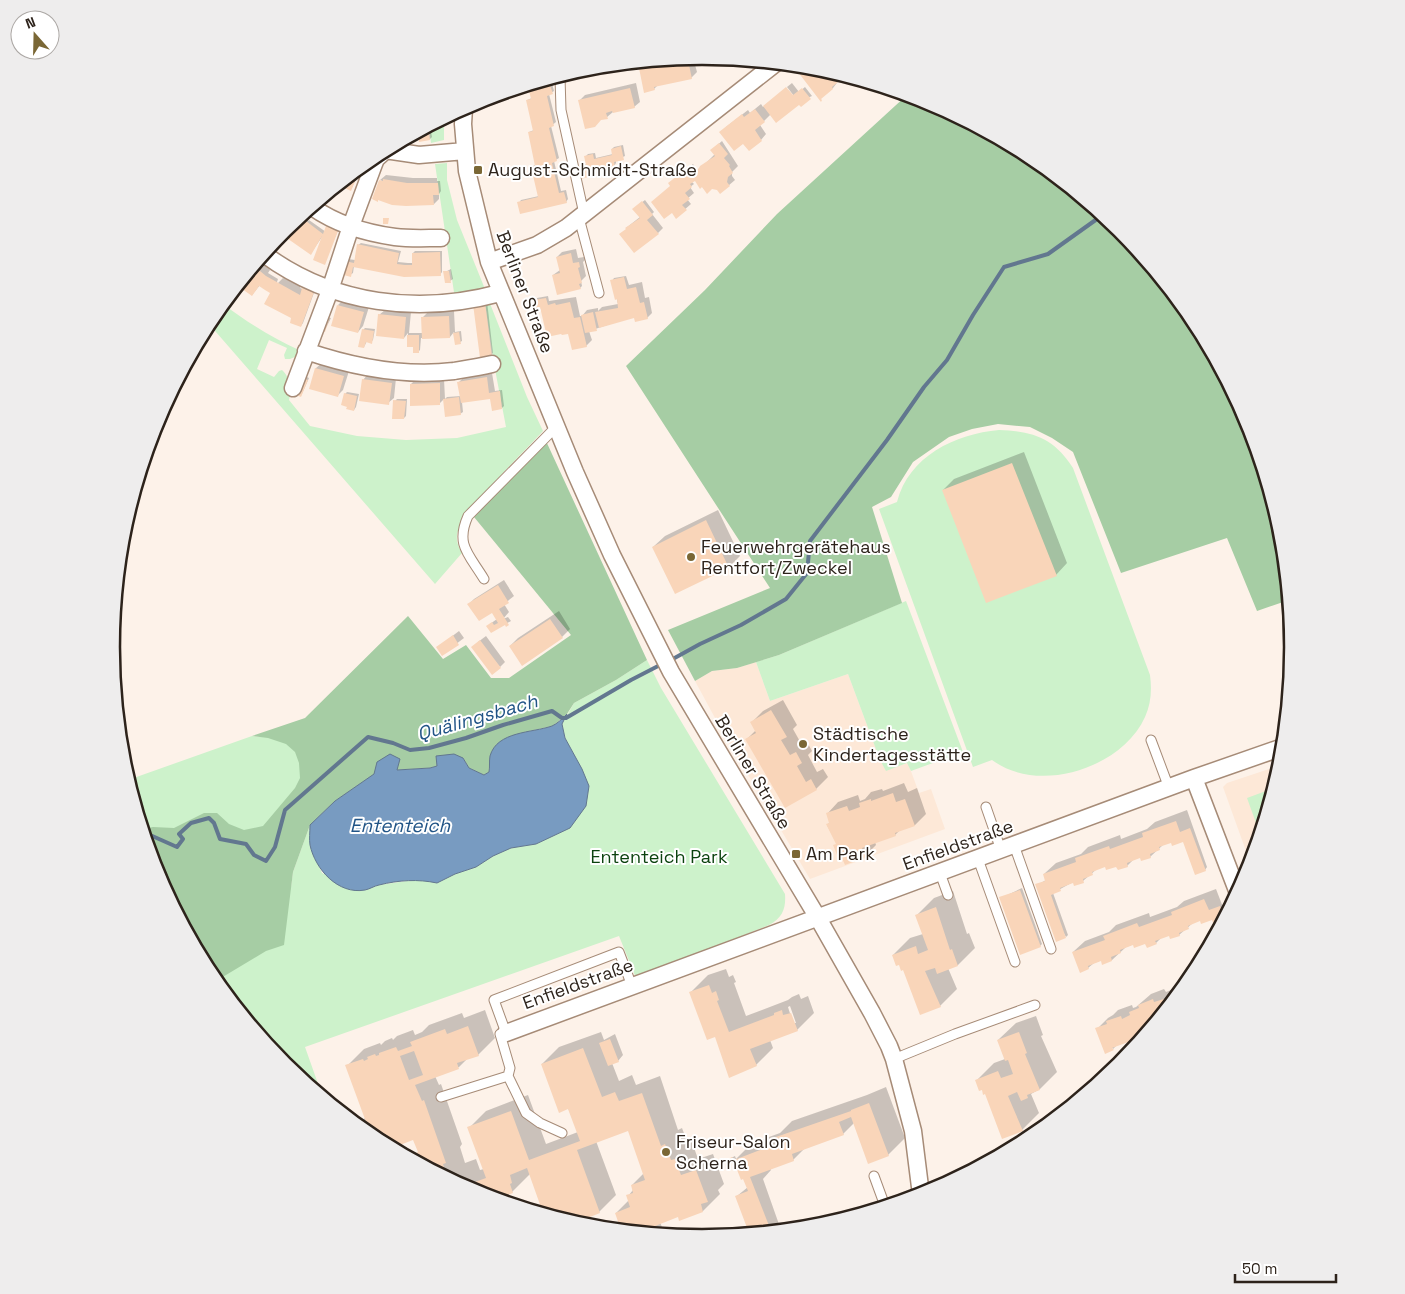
<svg xmlns="http://www.w3.org/2000/svg" width="1405" height="1294" font-family="'Space Grotesk',sans-serif">
<style>
.built{fill:#fde8d7}
.green{fill:#cdf2cb}
.forest{fill:#a6cda4}
.water{fill:#789bc1;stroke:#62778f}
.shadow{fill:#0003;fill-rule:evenodd}
.lines{fill:none;stroke-linecap:round;stroke-linejoin:round}
.stream{stroke:#62778f;stroke-width:4}
.building{fill:#f9d5b9;fill-rule:evenodd}
.service-casing{stroke:#a68b77;stroke-width:11}
.minor-casing{stroke:#a68b77;stroke-width:19}
.service{stroke:#fff;stroke-width:9}
.minor{stroke:#fff;stroke-width:16}
.poi-dot{fill:#7a6735;stroke:#fff;stroke-width:2}
.labels{text-anchor:middle;stroke-width:4;stroke-linejoin:round;paint-order:stroke}
.poi-label{font-size:18px;fill:#2d231b;stroke:#fff;text-anchor:start}
.street-label{font-size:18px;fill:#2d231b;stroke:#fff}
.park-label{font-size:18px;fill:#0b420e;stroke:#fff}
.water-label{font-size:19px;font-style:italic;fill:#215486;stroke:#fff}
.rim{fill:none;stroke:#2d231b;stroke-width:2.5}
</style>
<rect width="100%" height="100%" fill="#fdf2e9"/>
<path class="built" d="M756,662L770,701L848,674L880,760L886,770L908,763L919,793L931,789L945,829L810,879L721,729L695,681L712,671L737,668Z
M1281,765L1251,865L1223,787L1227,783Z"/>
<path class="green" d="M444,119V140L431,143L429,126Z
M447,163V180L457,220L487,294L455,299L435,164Z
M489,301L527,397L543,431C526,450 459,514 457,535C456,541 459,548 462,553L435,584L209,324L223,304C247,322 272,338 299,350L297,356L290,359H285L284,355L287,348L269,340L257,369L274,377L279,371L282,370C290,377 292,390 289,400L310,426L357,436L406,440L457,438L506,427L494,364L485,302Z
M999,430C1033,431 1054,438 1073,468L1150,675C1152,690 1151,704 1145,717C1122,768 1039,795 992,760L973,767L879,509L897,502C909,456 955,434 999,430Z
M906,601L963,752L911,771L907,763L886,771L880,760L848,674L770,701L756,662L779,655Z
M647,660L661,688L785,894C786,908 783,918 769,925L636,978L619,936L305,1047L322,1095L285,1065L211,975L157,873L128,780L252,736L259,737L305,721L341,760L282,813L291,887L293,872L310,825V845L322,873L364,890L379,885L420,879L437,883L455,874L476,867L493,856L511,848L536,844L570,828L582,769L565,738L562,724L574,703L616,680Z
M1274,788L1260,834L1247,798Z"/>
<path class="forest" d="M907,95L929,101L1031,156L1120,229L1194,319L1248,421L1282,532L1289,600L1257,611L1227,538L1121,573L1073,452L1052,438L1030,427L998,424L972,429L949,437L913,462L891,497L872,507L902,603L779,655L737,668L712,671L695,681L668,630L770,588L626,366L705,290L777,214Z
M546,441L647,660L616,680L574,703L567,714L553,726L530,731L490,756L489,772L484,775L469,768L463,758L430,768L397,770L375,774L335,801L310,825L293,872L284,945L266,951L216,981L211,975L157,873L143,829L153,827L174,828L204,813H217L229,824L244,830L263,826L295,788L300,778L299,763L295,752L286,744L268,738L252,736L305,718L408,616L443,659L466,645L491,678H509L571,635L474,517L514,472Z"/>
<path class="water" d="M567,714L562,724L565,738L582,769L589,786L586,806L570,828L536,844L511,848L493,856L476,867L455,874L437,883C418,879 399,880 379,885C374,886 370,889 365,890C338,895 315,869 310,845C309,839 310,832 310,825L335,801L374,774L377,762L390,754L400,759L397,770L430,768L437,766L436,756L454,754L463,758L469,768L484,775L489,772C490,767 489,761 490,756C497,731 532,733 552,726C557,724 563,718 567,714Z"/>
<path class="shadow" d="M698,57L699,58L694,61L697,72L691,78L658,85L654,89L640,68L645,63L653,61Z
M806,66L818,68L843,75L833,88L820,98Z
M551,79L554,91L549,94L556,122L551,126L559,158L554,161L561,191L566,190L568,199L566,202L519,203L521,200L539,196L532,167L536,164L529,132L534,130L527,100L532,98L529,85Z
M636,83L640,102L634,107L613,112L607,117L580,100L585,95Z
M792,83L799,92L805,87L812,96L771,114L760,125L766,134L761,140L726,127L748,110L750,113L761,104L763,107L770,101L796,102L794,96L787,87Z
M430,126L432,137L430,139L420,141L419,132Z
M722,141L738,166L732,172V176L735,180L721,192L718,188H712L707,192L695,179L692,182L694,184L690,187L694,193L687,199L691,204L676,217L672,181L693,164L698,171L715,154L714,148Z
M623,145L625,156L616,160V163L614,166L599,169V171L597,174L579,167L587,164L585,157L588,154L595,153L596,158L613,154L612,149L614,147Z
M359,169L361,170L351,189L339,184Z
M386,175L413,178H437V181H440L441,191L439,194V199L434,204L380,180Z
M645,200L654,212L652,214L663,228L658,233L626,228L640,217L636,207Z
M301,216L308,221L309,220L326,232L330,225L339,228L324,263L322,237L311,253L282,233Z
M361,243L401,251L398,262L408,263H413V253L415,251H442V272L440,275L354,266L353,273L350,275L341,273L348,259L355,260L358,245Z
M576,249L578,258L584,257L585,260L583,262L586,276L581,281L582,286L580,288L553,275L560,270L557,257L562,252Z
M259,261L270,270L268,273L278,279L276,285L283,278L301,286L300,288L303,289L306,286L315,290L303,323L301,326L295,313L275,288L260,285L252,295L239,285Z
M451,269L453,279L450,281L445,272Z
M626,276L629,285L642,282L645,298L649,297L652,313L647,318L635,316L589,331L592,340L586,346L569,332L535,301L537,298L548,296L549,301L576,297L580,316H582L587,310L598,308V311L602,307L618,304L612,281L614,278Z
M343,300L369,307L363,326L358,332L338,305Z
M487,301L493,353L491,355L474,304Z
M385,310L411,312L409,333H423L422,318L428,312L454,311L455,332L461,331L462,341L456,344L454,332L450,337L421,338L420,350L418,352L414,346H408V333L404,338L379,315Z
M327,317L331,318L325,330Z
M365,328L375,329L373,340L371,342L367,341L364,347L363,330Z
M322,363L349,371L343,390L338,395L311,388L316,368Z
M492,373L495,391L502,390L504,406L502,408L491,396L462,402L463,412L460,414L444,399L439,404L411,384L416,379H444L445,399L447,397L461,396L459,382L464,377Z
M368,374L396,378L394,398L388,403L363,380Z
M305,376L309,378L301,396Z
M347,392L359,394L356,407L354,410L345,394Z
M397,399H407L406,416L404,418L395,401Z
M1024,452L1067,563L1056,575L943,490L954,479Z
M718,510L740,556L729,567L653,547L665,536Z
M504,580L514,596L504,604L509,612L503,619L508,617L511,621L491,632L490,624L497,619L492,612L469,604L474,599Z
M559,611L570,629L562,637L510,646L518,638Z
M459,631L464,638L443,654L438,647Z
M486,636L505,662L500,667L478,642Z
M783,700L797,725L793,729L802,745L807,742L812,751L808,755L817,772L823,769L828,777L816,789L785,806L747,739L756,730L752,722L763,711Z
M904,783L908,792L917,788L926,814L915,825L900,830L895,835L875,842L876,845L865,856L837,844L827,825L830,822L827,814L838,802L858,795L860,801L865,799L871,792L882,789L883,791Z
M1187,810L1207,867L1205,870L1184,840L1172,841L1164,844L1150,857H1141L1134,859L1127,866H1106L1098,868L1083,881L1073,882L1053,893L1068,935L1066,937L1037,885L1046,880L1044,874L1056,863L1081,854L1088,847L1120,835L1121,839L1147,829L1155,822Z
M1022,888L1042,944L1040,946L1001,898Z
M1216,889L1226,915L1217,931L1213,918L1200,920L1194,922L1179,935L1169,934L1162,937L1156,943L1134,944L1126,947L1112,960L1103,963L1102,960L1094,963L1088,968L1073,952L1085,941L1109,932L1116,925L1149,913L1150,917L1177,907L1184,901Z
M953,891L967,934L969,933L975,948L958,965L948,968L957,989L940,1006L893,955L910,938L923,934L916,916L934,898Z
M726,969L729,977L733,975L736,982L734,983L746,1016L788,1000L792,997L799,994L801,999L808,996L814,1013L797,1030L770,1040L773,1048L756,1065L716,1036L691,992L708,975ZM790,1006L796,1023H793L788,1007Z
M1176,988L1177,992L1181,991L1139,1039H1132L1118,1044L1113,1049L1097,1029L1108,1018L1113,1015L1118,1010L1132,1005L1133,1008L1136,1007L1151,994L1164,989L1166,992Z
M485,1010L495,1038L478,1055L468,1058L459,1067L435,1076L439,1085L441,1084L462,1144L460,1147L465,1163L476,1159L480,1170L484,1169L469,1128L486,1111L528,1095L546,1144L578,1132L568,1108L542,1064L559,1047L601,1032L604,1040L615,1034L623,1055L618,1061L612,1063L619,1081L632,1075L636,1085L660,1076L678,1130L682,1128L688,1144L692,1142L698,1159L713,1154L724,1184L718,1190L720,1194L703,1211L678,1215L660,1222L663,1230L670,1227L673,1235L622,1230L616,1213L629,1200L628,1196L633,1190L632,1185L644,1173L629,1129L596,1141L616,1195L599,1212L530,1174L512,1192L476,1193L417,1161L419,1158V1151L414,1138L358,1125L366,1117L347,1066L364,1049L380,1043L381,1045L385,1041L392,1038L393,1040L397,1036L413,1030L415,1035L422,1032L429,1025L462,1013L464,1018Z
M1036,1016L1043,1035L1041,1036L1057,1072L1040,1089L1031,1094L1039,1113L1022,1130L986,1093L977,1080L994,1063L1005,1059L998,1040L1016,1023Z
M886,1087L905,1138L888,1155L854,1123L843,1134L806,1147L793,1160L770,1168L771,1170L763,1179L781,1230L751,1233L737,1196L748,1187L735,1160H727L735,1156L736,1159L752,1143L780,1133L792,1121L867,1095Z"/>
<g class="lines">
<path class="stream" d="M671,660L700,644L741,625L786,599L807,573L810,541L887,440L924,387L947,360L973,315L1004,267L1048,254L1097,219L1094,207
M146,838L150,835L177,847L183,839L179,834L191,823L209,818L214,823L220,839L246,844L254,855L266,861L275,847L285,810L368,737L393,743L410,750L429,748L466,738L503,725L552,711L562,718H566L631,680L662,664"/>
</g>
<path class="building" d="M696,57L697,62L691,63L689,58Z
M681,58L682,62L688,60L692,79L654,87L655,90L644,93L639,68L669,61L668,60Z
M805,66L818,68L832,72L839,81L832,87L833,89L821,99L822,100L821,102L798,72Z
M548,79L553,94L547,96L554,126L549,128L557,161L552,163L559,193L564,192L567,203L520,214L517,202L538,197L531,167L535,166L528,132L533,131L526,100L531,99L528,86Z
M786,87L793,95L802,88L811,99L801,107L799,105L776,123L763,106Z
M630,88L635,108L613,113L612,111L606,113L608,119L601,120L595,127L585,129L578,100Z
M755,109L765,122L755,130L762,141L749,151L743,144L734,151L719,132L742,114L744,117Z
M428,127L430,140L419,142L418,133Z
M719,143L728,154L724,158L730,165L729,166L733,173L728,177L727,182L730,186L720,194L717,190L712,189L707,194L702,187L700,189L695,181L690,184L692,187L685,193L690,199L682,205L687,210L676,219L672,213L664,219L651,202L670,186L668,183L690,166L695,172L699,168L700,166L715,156L710,150Z
M621,146L624,160L614,162L615,167L597,171L598,175L580,179L578,167L586,165L584,156L593,154L594,159L612,155L611,149Z
M356,171L359,172L351,191L338,185Z
M383,179L407,183H438L439,195H433L434,205L406,206L392,205L378,200V202L372,199L379,180L383,181Z
M642,201L653,215L647,220L659,234L634,253L619,234L626,229L625,228L640,218L632,209Z
M299,218L305,222L306,221L323,234L326,226L338,231L325,265L313,260L322,236L311,255L281,234Z
M383,218H389L388,224H383Z
M357,244L399,253L397,264L405,265H412V253L440,252L441,276L404,277L353,267L351,277L340,274L345,261L354,263Z
M571,253L573,263L579,262L580,267L578,268L582,283L579,284L581,289L557,295L552,275L560,273L556,257Z
M254,266L266,276L300,295L302,288L314,292L301,327L290,323L291,318L264,304L270,293L265,290L259,286L252,296L238,286Z
M443,271H449L451,283H445Z
M624,277L627,289L636,287L640,303L644,302L648,319L635,322L634,318L599,328L595,312L618,308L617,299L615,300L610,280Z
M546,298L548,305L555,303L556,305L570,302L574,318L580,317L587,347L572,350L568,334L562,335L561,334L547,337L540,307L535,309L534,300Z
M485,302L492,357L480,358L473,304Z
M337,305L364,312L358,333L331,326Z
M593,312L597,331L585,333L581,315Z
M378,314L406,317L404,339L376,336Z
M449,316L450,338L422,339L421,317Z
M324,318L329,320L325,332L319,330Z
M362,329L374,331L372,344L366,342L364,348L358,347Z
M459,332L461,344L455,345L453,333Z
M407,335H419V353H413V347H407Z
M315,368L344,376L338,397L309,389Z
M487,377L489,393L500,391L502,409L492,411L490,399L461,403L457,382Z
M302,378L308,380L301,397L296,395Z
M362,379L392,383L389,405L359,401Z
M440,383V405L410,406V384Z
M344,393L357,396L354,411L346,409L347,407L341,405Z
M459,397L461,415L445,417L443,399Z
M393,400L406,401L404,419H392Z
M1012,463L1057,576L986,603L942,490Z
M706,520L729,568L675,594L652,547Z
M498,585L509,603L499,609L509,625L506,627L505,625L491,633L486,626L492,622L494,625L498,623L492,613L479,621L467,604Z
M550,619L563,638L522,666L509,646Z
M453,635L459,645L442,656L436,647Z
M480,640L501,668L492,675L471,647Z
M771,710L787,737L781,740L790,755L796,752L802,763L797,766L806,782L811,779L817,790L785,808L745,739L756,733L750,722Z
M893,793L896,802L905,799L915,826L895,833L896,836L862,848L866,857L845,865L841,856L838,857L833,845L836,844L826,824L829,823L826,813L847,806L849,811L860,807L859,803L871,799V801Z
M1176,821L1180,832L1190,828L1206,871L1195,875L1183,842L1172,846L1171,843L1159,847L1160,850L1150,854L1151,858L1141,861L1140,858L1127,863L1128,867L1118,870L1116,867L1106,870L1105,867L1092,872L1093,875L1083,879L1084,883L1074,886L1073,883L1060,888L1061,891L1051,895L1066,938L1056,942L1035,884L1045,881L1043,874L1076,862L1075,858L1109,846L1110,849L1143,837L1142,833Z
M1020,890L1041,947L1020,955L999,897Z
M1204,899L1209,910L1220,906L1224,918L1217,932L1212,920L1201,924L1200,921L1188,926L1189,929L1179,933L1180,936L1170,939L1169,936L1155,941L1157,944L1147,948L1145,944L1134,948L1133,945L1120,950L1121,953L1111,957L1112,961L1102,965L1101,961L1088,966L1089,969L1080,973L1072,952L1105,940L1103,936L1137,923L1139,927L1172,915L1171,912Z
M936,907L950,950L952,949L958,966L937,974L935,968L925,971L941,1007L920,1015L903,970L901,971L899,965L896,966L892,955L916,946L918,954L928,950L915,915Z
M709,985L712,993L716,991L719,1000L717,1001L729,1032L774,1015V1013L782,1010L783,1015L791,1013L798,1031L750,1049L757,1066L729,1078L715,1037L707,1040L689,992Z
M1153,999L1154,1002L1164,999L1166,1003L1173,1000L1144,1035L1139,1037L1140,1040L1132,1043L1131,1041L1112,1048L1114,1050L1105,1054L1095,1028L1107,1024L1106,1021L1121,1016L1122,1019L1130,1015L1129,1012L1139,1008L1138,1005Z
M468,1026L479,1056L457,1063L459,1069L415,1085L422,1101L424,1100L446,1163L443,1164L447,1177L417,1161L419,1160L416,1153L418,1152L413,1140L392,1148L374,1138L358,1125L366,1122L345,1065L363,1059L364,1061L368,1059L367,1057L375,1054L376,1056L379,1055V1053L396,1047L398,1051L412,1046L410,1042L445,1029L447,1034ZM414,1051L423,1075L409,1080L400,1056Z
M1019,1032L1027,1053L1025,1054L1040,1090L1027,1095L1028,1098L1021,1101L1017,1092L1008,1096L1023,1131L1002,1139L985,1094L983,1095L982,1090L979,1091L975,1080L998,1071L1001,1078L1013,1074L1008,1060L1005,1061L997,1040Z
M610,1039L619,1062L608,1066L599,1043Z
M583,1048L602,1097L615,1092L619,1101L642,1093L661,1146L665,1144L671,1160L675,1159L681,1175L696,1170L708,1202L701,1204L703,1212L679,1221L678,1217L640,1232L621,1230L615,1213L630,1207L626,1195L633,1193L631,1185L645,1180L628,1131L577,1150L600,1213L575,1223L543,1213L527,1168L510,1175L512,1183L510,1184L513,1193L497,1199L476,1193L464,1186L486,1178L467,1127L511,1111L529,1160L580,1141L568,1109L559,1113L541,1064Z
M869,1103L889,1156L868,1164L851,1117L839,1122L844,1135L792,1154L794,1161L750,1177L771,1231L749,1233L735,1196L748,1191L743,1179L741,1180L734,1162L727,1165L726,1160L732,1157L734,1160L776,1144L773,1138L851,1111V1110Z
M459,1175L463,1185L449,1178Z"/>
<g class="lines">
<defs>
<path id="service" d="M560,77L561,110L584,214
M579,218L599,293
M484,579C469,554 455,545 468,516L556,427
M1151,740L1169,788
M986,807L1001,850
M1014,845L1051,949
M978,859L1015,962
M940,873L948,895
M894,1059L955,1034L1035,1005
M441,1097L508,1076
M562,1133L540,1123L526,1113L508,1076L510,1068L500,1034L506,1033L494,1000L619,952L632,986
M874,1176L885,1206"/>
<path id="minor" d="M464,108L463,124L467,171L489,262L575,472L612,555L671,672L818,918L872,1013L889,1046L894,1059L913,1131L921,1195
M385,150L419,155L465,151
M312,207C335,223 366,233 395,237C410,239 426,238 441,238
M264,254C333,305 419,315 500,293
M489,262L537,245L566,228L776,63
M306,351C353,367 404,377 454,371C466,369 479,367 492,364
M293,388L330,290L351,226L374,164L376,159L386,150
M1194,778L1238,893
M506,1033L1194,778L1283,747"/>
</defs>
<use href="#service" class="service-casing"/>
<use href="#minor" class="minor-casing"/>
<use href="#service" class="service"/>
<use href="#minor" class="minor"/>
</g>
<g class="poi-dot">
<rect x="473" y="165" width="10" height="10" rx="2.5"/>
<circle cx="691" cy="557" r="5"/>
<circle cx="803" cy="744" r="5"/>
<rect x="791" y="849" width="10" height="10" rx="2.5"/>
<circle cx="666" cy="1152" r="5"/>
</g>
<g class="labels">
<g class="poi-label">
<text x="488" y="176">August-Schmidt-Straße</text>
<text x="701" y="553">Feuerwehrgerätehaus<tspan x="701" dy="21">Rentfort/Zweckel</tspan></text>
<text x="813" y="740">Städtische<tspan x="813" dy="21">Kindertagesstätte</tspan></text>
<text x="806" y="860">Am Park</text>
<text x="676" y="1148">Friseur-Salon<tspan x="676" dy="21">Scherna</tspan></text>
</g>
<g class="street-label">
<text transform="translate(525 292) rotate(69)" y="6">Berliner Straße</text>
<text transform="translate(753 772) rotate(59)" y="6">Berliner Straße</text>
<text transform="translate(958 845) rotate(-20)" y="6">Enfieldstraße</text>
<text transform="translate(578 984) rotate(-20)" y="6">Enfieldstraße</text>
</g>
<g class="park-label">
<text x="659" y="863">Ententeich Park</text>
</g>
<g class="water-label">
<text transform="translate(477 717) rotate(-16)" y="7">Quälingsbach</text>
<text x="400" y="832">Ententeich</text>
</g>
</g>
<path d="M0 0H1405V1294H0ZM120 647a582 582 0 1 1 1164 0a582 582 0 1 1-1164 0Z" fill="#eeeded" fill-rule="evenodd"/>
<path class="rim" d="M120 647a582 582 0 1 1 1164 0a582 582 0 1 1-1164 0Z"/>
<g transform="translate(35 35) rotate(340)"><circle r="24" fill="#ffffff" stroke="#aba7a4"/>
<path d="M0-4L9 19L0 12L-9 19Z" fill="#7a6735"/>
<text y="-8" font-size="14" font-weight="bold" text-anchor="middle" fill="#2d231b">N</text>
</g>
<path d="M1235 1274v8h101v-8" fill="none" stroke="#2d231b" stroke-width="2.5"/>
<text x="1242" y="1274" font-size="15" fill="#2d231b" stroke="#ffffff" stroke-width="4" paint-order="stroke">50 m</text>
</svg>
